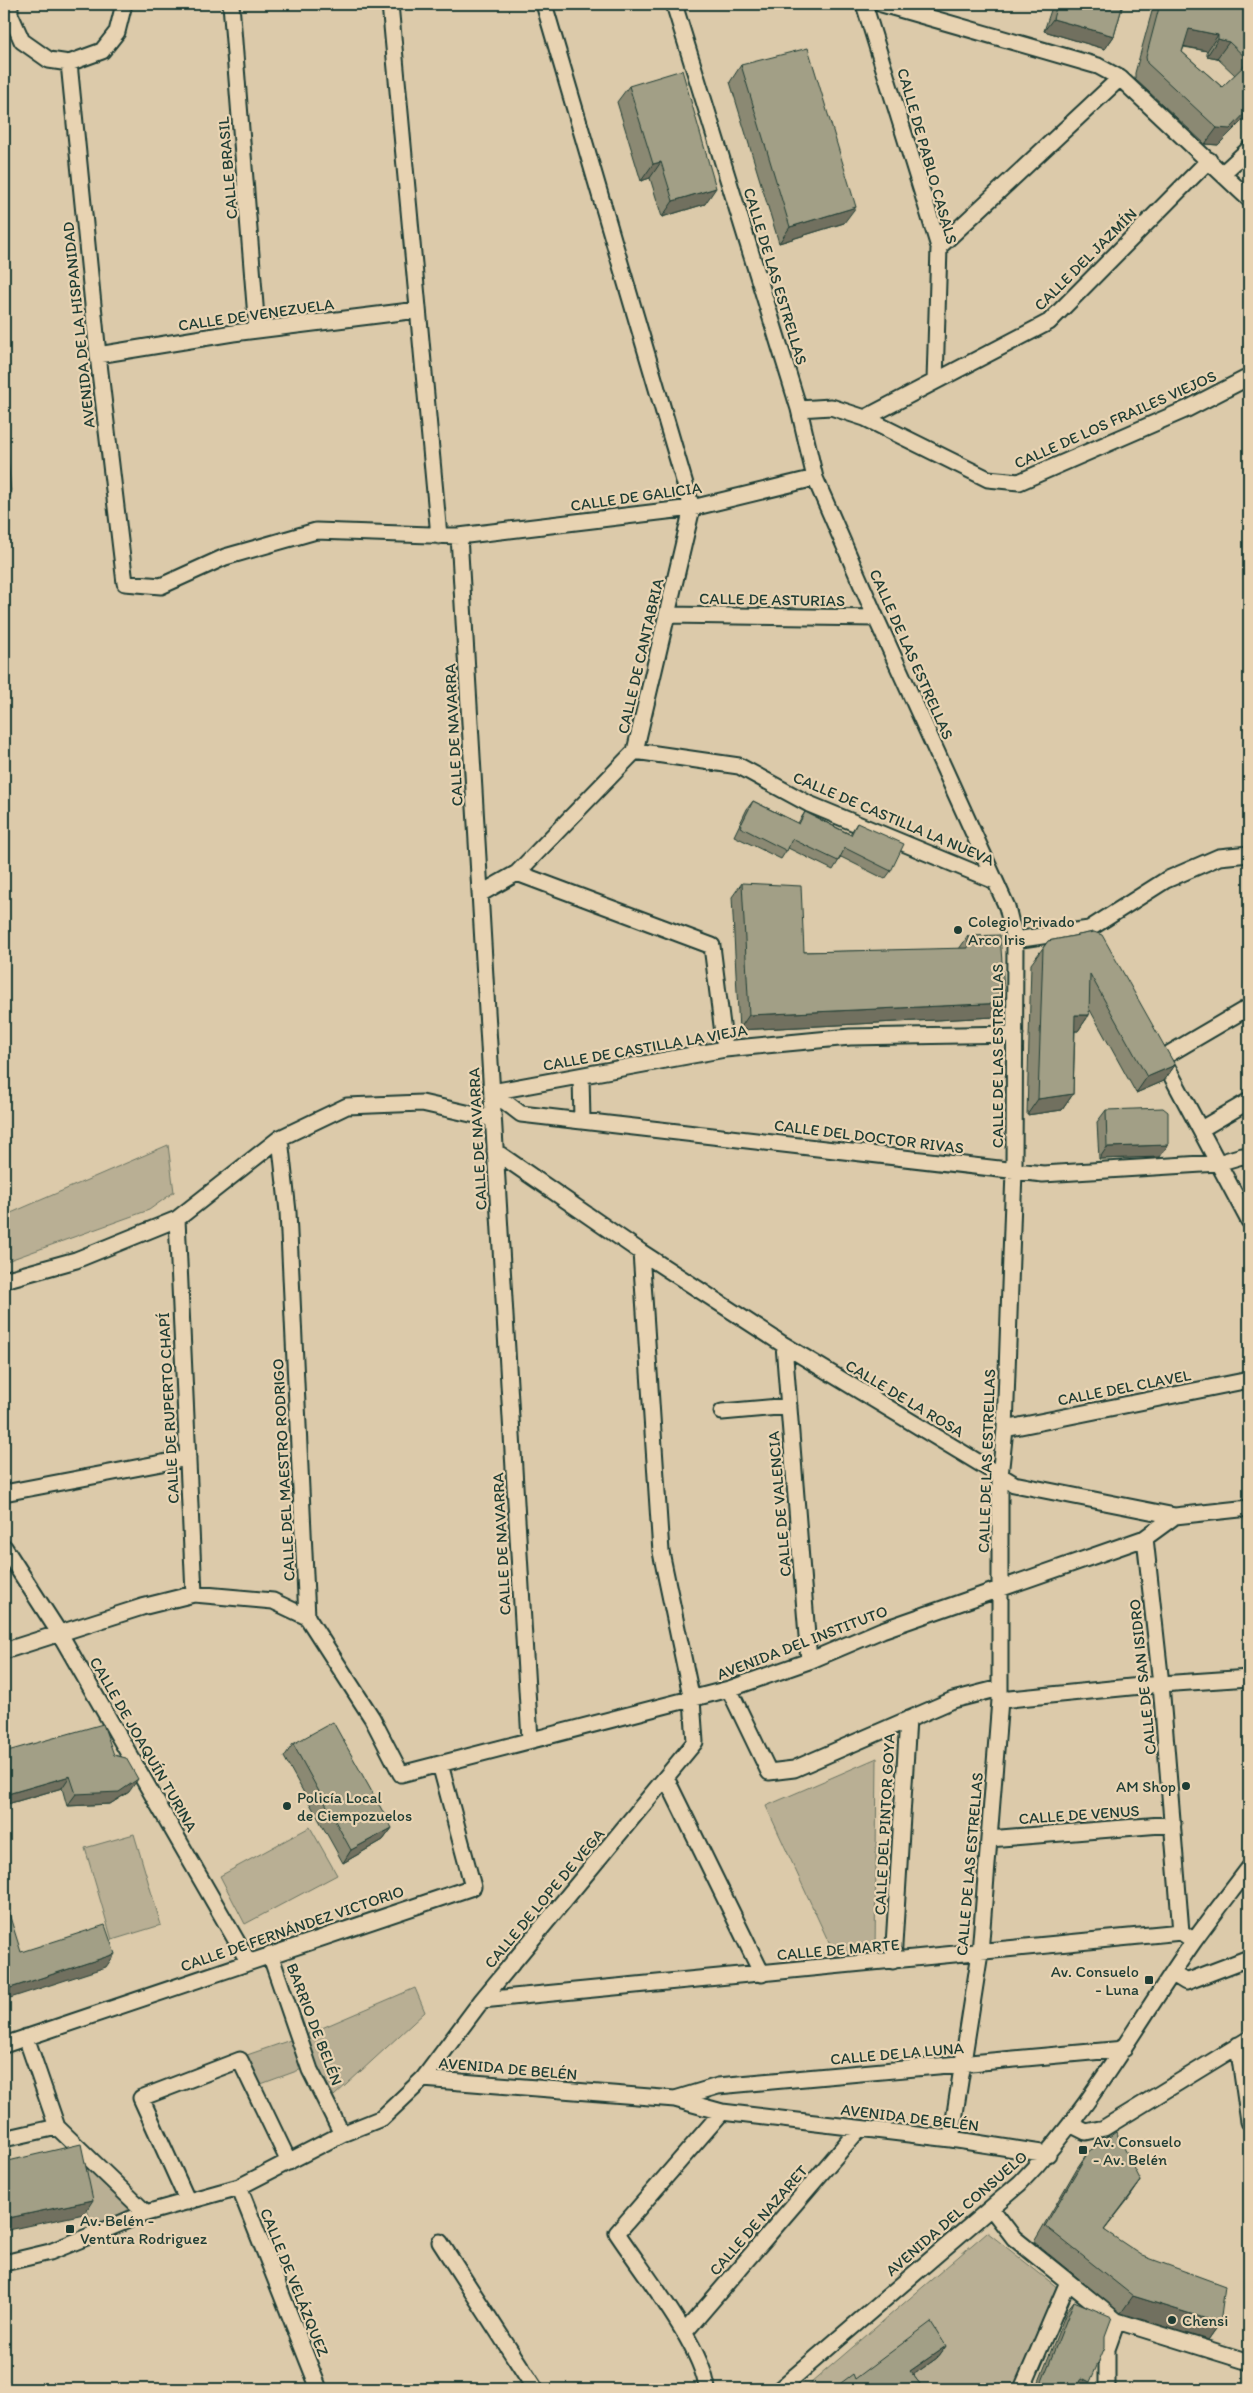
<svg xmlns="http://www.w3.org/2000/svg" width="1253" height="2393" font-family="Itim,sans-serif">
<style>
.green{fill:#b9af94;stroke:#6c7664}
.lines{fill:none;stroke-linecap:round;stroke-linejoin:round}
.street-casing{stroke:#1f3d34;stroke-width:19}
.street{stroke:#e8d3b2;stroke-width:15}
.wall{fill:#8b8973;stroke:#1f3d34;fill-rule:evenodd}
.shaded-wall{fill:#716f5e;stroke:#1f3d34}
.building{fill:#a29f86;stroke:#1f3d34}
.poi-dot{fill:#1f3d34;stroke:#e8d3b2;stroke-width:2}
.labels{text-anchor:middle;stroke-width:4.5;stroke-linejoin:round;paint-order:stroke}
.street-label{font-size:16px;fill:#1f3d34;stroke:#e8d3b2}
.poi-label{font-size:16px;fill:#1f3d34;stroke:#e8d3b2;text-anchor:start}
</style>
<rect width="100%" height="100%" fill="#dccaaa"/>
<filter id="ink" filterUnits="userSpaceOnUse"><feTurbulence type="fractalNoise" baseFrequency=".02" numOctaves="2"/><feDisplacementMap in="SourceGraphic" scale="10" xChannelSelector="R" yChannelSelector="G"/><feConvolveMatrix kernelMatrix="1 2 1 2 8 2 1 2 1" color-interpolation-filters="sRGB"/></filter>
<g filter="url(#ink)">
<path class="green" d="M168,1145L174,1192L149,1210L4,1262V1216Z
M877,1758L875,1953L836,1958L766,1806Z
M310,1827L337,1875L245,1924L220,1876Z
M134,1834L161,1925L112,1940L85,1848Z
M415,1988L425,2012L334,2096L316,2064L261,2084L247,2055L308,2034Z
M74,2157L132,2208L92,2227Z
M987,2232L1058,2288L1015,2389H804Z"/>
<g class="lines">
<defs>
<path id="street" d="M10,4V14L22,41L49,60L69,63L102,51L117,32L124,4
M231,4L257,330
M390,4L439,536
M674,4L799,409L815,478L876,618L1007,907L1015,940L1014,1171L1005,1429L1000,1476V1700L980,1953L951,2139
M864,4L939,247L935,381
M882,4L1098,66L1120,78L1249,199
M69,63L98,355L125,583L161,586L225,557L316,531L459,536L692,508L815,478
M1223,173L1249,149
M939,247L1120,78
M98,355L233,333L418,310
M799,409L831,407L865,418L988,479L1019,482L1187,409L1249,377
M865,418L1049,322L1209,160
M459,536L530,1740
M668,615L876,618
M635,751L739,766L809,804L995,881
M517,873L712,946L725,1049
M480,894L517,873L635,751L692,508L544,4
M1015,940L1089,929L1166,880L1219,857L1249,854
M1161,1056L1249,1221
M1162,1058L1249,1007
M581,1076L582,1120
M492,1092L521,1114L1043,1174L1218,1163L1242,1156L1249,1158
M492,1092L725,1049L850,1037L1015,1034
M1201,1129L1249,1101
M280,1138L288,1212L307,1617L372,1718L401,1774L729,1689L809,1661L882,1630L1145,1538L1175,1516
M495,1151L641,1252L784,1345L1014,1484L1175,1516L1249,1508
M177,1219L194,1594
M4,1280L76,1260L177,1219L280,1138L347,1106L422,1103L493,1119
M784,1345L809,1661
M722,1412L789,1406
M1005,1429L1249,1380
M4,1493L188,1458
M1145,1538L1161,1684L1181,1932
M4,1547L60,1634L248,1961
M4,1651L142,1607L194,1594L273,1601L307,1617
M729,1689L769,1772L794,1769L953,1700L1000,1688
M1000,1700L1161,1684L1249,1678
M666,1778L762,1974
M989,1839L1173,1824
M270,1954L310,2070L342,2134
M893,1961L908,1719
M1173,1974L1186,1982L1249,1958
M482,2000L1181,1932L1194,1941
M26,2037L57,2127L146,2213
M4,2045L473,1887L440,1764
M1238,2045L1249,2122
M423,2079L482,2000L695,1742L692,1700L661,1552L641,1252
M675,2099L718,2086L1124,2049
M1072,2125L1086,2132L1104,2128L1249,2039
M4,2139L57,2127
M239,2187L319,2389
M188,2202L141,2098L240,2060L289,2162
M991,2208L1014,2238L1117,2321L1249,2362
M440,2242L535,2389
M4,2263L50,2252L146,2213L239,2187L342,2134L382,2118L423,2079L675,2099L722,2112L951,2139L1048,2154
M684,2333L859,2129
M707,2389C703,2347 642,2271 617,2233L722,2112
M780,2389L1020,2183C1090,2111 1137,2022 1194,1941C1212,1916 1231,1892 1249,1868
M1022,2389L1068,2282
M1107,2389V2349L1117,2321"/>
</defs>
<use href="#street" class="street-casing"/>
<use href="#street" class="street"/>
</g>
<path class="wall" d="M1054,4H1123L1114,36L1105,49L1044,31L1052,7Z
M1154,4H1249V114L1218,145L1205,144L1135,79V73ZM1184,47L1207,51V56L1217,58L1235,75L1222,87L1182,52Z
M741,65L844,223L779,243L730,82Z
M629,86L705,204L662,217L650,178L641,181L617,102Z
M753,801L798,823L805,812L850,834L857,823L891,871L885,879L841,857L833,870L788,848L781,859L734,836L747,809Z
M742,883L804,952L959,949L968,936L1005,1003L995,1017L739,1030L732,897Z
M1094,932L1175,1065L1164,1081L1136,1093L1090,1010L1089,1015L1078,1031H1075L1073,1094L1062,1110L1027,1115L1031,964L1048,941Z
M1106,1110L1160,1157L1099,1159L1097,1122Z
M293,1744L392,1828L383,1840L343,1863L284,1757Z
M4,1752L114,1755L129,1792L110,1804L67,1806L62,1788L4,1805Z
M1088,2152L1141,2181L1104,2230L1220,2323L1208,2340L1121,2313L1034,2242L1077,2168Z
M1074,2301L1077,2389H1036L1067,2310Z
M946,2346L937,2358L913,2375L920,2384L917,2389H837L841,2383L855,2379Z"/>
<path class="shaded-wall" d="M1053,19L1114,36L1105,49L1044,31Z
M1189,29L1218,35L1207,51L1177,45Z
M1218,39L1229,42L1217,58L1207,56Z
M1249,109V114L1218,145L1205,144L1217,128Z
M661,162L650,178L641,181L653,164Z
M716,188L705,204L662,217L673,201Z
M856,207L844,223L779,243L790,227Z
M11,494L4,504V495Z
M1005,1003L995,1017L739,1030L749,1015Z
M1075,1015H1089L1078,1031H1064Z
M1175,1065L1164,1081L1136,1093L1147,1077Z
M1073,1094L1062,1110L1027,1115L1038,1099Z
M1168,1145L1160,1157L1099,1159L1107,1147Z
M70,1776L62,1788L4,1805V1795Z
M138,1779L129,1792L110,1804L67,1806L76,1794Z
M392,1828L383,1840L343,1863L351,1850Z
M115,1954L106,1967L4,2000V1990Z
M1141,2181L1130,2197L1092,2246L1104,2230Z
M93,2200L84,2214L4,2231V2219Z
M1133,2296L1220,2323L1208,2340L1121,2313Z
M946,2346L937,2358L902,2383L910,2371Z
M1082,2378L1090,2382L1085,2389H1077L1075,2388Z
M920,2384L917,2389H911Z"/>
<path class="building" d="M1057,4H1123L1114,36L1053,19Z
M1160,4H1249V61L1229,42L1218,39V35L1189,29L1182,52L1222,87L1249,61V109L1230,129L1217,128L1147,63L1146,57Z
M808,48L856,207L790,227L741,65Z
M682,70L716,188L673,201L661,162L653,164L629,86Z
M6,431L11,494L4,495V432Z
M753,801L799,824L805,812L851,835L857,823L904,844L891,871L845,848L838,861L792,839L787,851L740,827Z
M742,883L801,886L804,952L968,948V936L1000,935L1005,1003L749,1015Z
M1094,932L1102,935L1175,1065L1147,1077L1090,974L1089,1015H1075L1073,1094L1038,1099L1043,948L1048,941Z
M1163,1108L1168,1112V1145L1107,1147L1106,1110Z
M333,1722L392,1828L351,1850L293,1744Z
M103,1724L114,1755L126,1758L138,1779L119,1792L76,1794L70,1776L4,1795V1752Z
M4,1898L21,1952L105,1925L115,1954L4,1990Z
M1116,2132L1141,2181L1104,2230L1143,2256L1225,2286L1220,2323L1133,2296L1045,2226L1088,2152Z
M81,2144L93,2200L4,2219V2162Z
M1074,2301L1112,2317L1105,2336V2347L1090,2382L1082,2378L1077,2389H1039Z
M931,2322L946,2346L910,2371L920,2384L911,2389H841L843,2387L841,2383L853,2374L855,2379Z"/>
</g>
<g class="poi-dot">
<circle cx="958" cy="930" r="5"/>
<circle cx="1186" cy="1786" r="5"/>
<circle cx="287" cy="1806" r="5"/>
<rect x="1144" y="1975" width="10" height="10" rx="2.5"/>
<rect x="1078" y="2145" width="10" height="10" rx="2.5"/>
<rect x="65" y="2224" width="10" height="10" rx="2.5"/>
<circle cx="1172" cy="2320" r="5"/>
</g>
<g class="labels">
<g class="street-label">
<text transform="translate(928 156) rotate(74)" y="6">CALLE DE PABLO CASALS</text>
<text transform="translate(227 168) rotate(-95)" y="6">CALLE BRASIL</text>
<text transform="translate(1085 259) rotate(-45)" y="6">CALLE DEL JAZMÍN</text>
<text transform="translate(776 276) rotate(73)" y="6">CALLE DE LAS ESTRELLAS</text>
<text transform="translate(256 314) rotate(-8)" y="6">CALLE DE VENEZUELA</text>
<text transform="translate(78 325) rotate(-96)" y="6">AVENIDA DE LA HISPANIDAD</text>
<text transform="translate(1115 419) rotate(-24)" y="6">CALLE DE LOS FRAILES VIEJOS</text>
<text transform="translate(636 496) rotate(-8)" y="6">CALLE DE GALICIA</text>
<text transform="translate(772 599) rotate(1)" y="6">CALLE DE ASTURIAS</text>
<text transform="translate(912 654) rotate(66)" y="6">CALLE DE LAS ESTRELLAS</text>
<text transform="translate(640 656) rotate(-77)" y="6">CALLE DE CANTABRIA</text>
<text transform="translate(453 735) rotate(-93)" y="6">CALLE DE NAVARRA</text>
<text transform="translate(894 818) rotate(23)" y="6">CALLE DE CASTILLA LA NUEVA</text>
<text transform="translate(645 1047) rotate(-10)" y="6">CALLE DE CASTILLA LA VIEJA</text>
<text transform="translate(997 1056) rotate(-90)" y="6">CALLE DE LAS ESTRELLAS</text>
<text transform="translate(869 1136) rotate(7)" y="6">CALLE DEL DOCTOR RIVAS</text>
<text transform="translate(477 1139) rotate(-93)" y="6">CALLE DE NAVARRA</text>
<text transform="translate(1124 1387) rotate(-11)" y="6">CALLE DEL CLAVEL</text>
<text transform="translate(905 1398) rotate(31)" y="6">CALLE DE LA ROSA</text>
<text transform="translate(168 1408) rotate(-93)" y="6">CALLE DE RUPERTO CHAPÍ</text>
<text transform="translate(986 1461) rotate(-88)" y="6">CALLE DE LAS ESTRELLAS</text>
<text transform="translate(283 1470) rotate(-93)" y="6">CALLE DEL MAESTRO RODRIGO</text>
<text transform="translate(779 1504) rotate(-95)" y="6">CALLE DE VALENCIA</text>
<text transform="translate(501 1544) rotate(-93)" y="6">CALLE DE NAVARRA</text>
<text transform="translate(802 1642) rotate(-21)" y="6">AVENIDA DEL INSTITUTO</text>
<text transform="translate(1142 1677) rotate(-96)" y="6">CALLE DE SAN ISIDRO</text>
<text transform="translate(144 1744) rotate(60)" y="6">CALLE DE JOAQUÍN TURINA</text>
<text transform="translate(1079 1814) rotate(-4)" y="6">CALLE DE VENUS</text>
<text transform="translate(884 1824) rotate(-87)" y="6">CALLE DEL PINTOR GOYA</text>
<text transform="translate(969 1864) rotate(-85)" y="6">CALLE DE LAS ESTRELLAS</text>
<text transform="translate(544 1898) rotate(-50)" y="6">CALLE DE LOPE DE VEGA</text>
<text transform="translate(292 1928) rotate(-19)" y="6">CALLE DE FERNÁNDEZ VICTORIO</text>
<text transform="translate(838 1949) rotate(-5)" y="6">CALLE DE MARTE</text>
<text transform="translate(315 2024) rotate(69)" y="6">BARRIO DE BELÉN</text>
<text transform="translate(897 2053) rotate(-5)" y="6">CALLE DE LA LUNA</text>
<text transform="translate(508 2068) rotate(5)" y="6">AVENIDA DE BELÉN</text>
<text transform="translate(910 2117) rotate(7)" y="6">AVENIDA DE BELÉN</text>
<text transform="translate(956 2213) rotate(-41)" y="6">AVENIDA DEL CONSUELO</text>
<text transform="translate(758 2220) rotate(-49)" y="6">CALLE DE NAZARET</text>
<text transform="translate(295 2282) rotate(68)" y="6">CALLE DE VELÁZQUEZ</text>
</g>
<g class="poi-label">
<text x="968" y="927">Colegio Privado<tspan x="968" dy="18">Arco Iris</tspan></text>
<text x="1176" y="1792" text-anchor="end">AM Shop</text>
<text x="297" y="1803">Policía Local<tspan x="297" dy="18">de Ciempozuelos</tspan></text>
<text x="1139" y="1977" text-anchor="end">Av. Consuelo<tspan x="1139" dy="18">- Luna</tspan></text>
<text x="1093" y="2147">Av. Consuelo<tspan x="1093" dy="18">- Av. Belén</tspan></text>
<text x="80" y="2226">Av. Belén -<tspan x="80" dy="18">Ventura Rodriguez</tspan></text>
<text x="1182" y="2326">Chensi</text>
</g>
</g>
<rect width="1253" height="2393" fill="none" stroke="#e8d3b2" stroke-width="20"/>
<rect x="10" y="10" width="1233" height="2373" fill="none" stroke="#1f3d34" stroke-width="2" filter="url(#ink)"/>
</svg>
